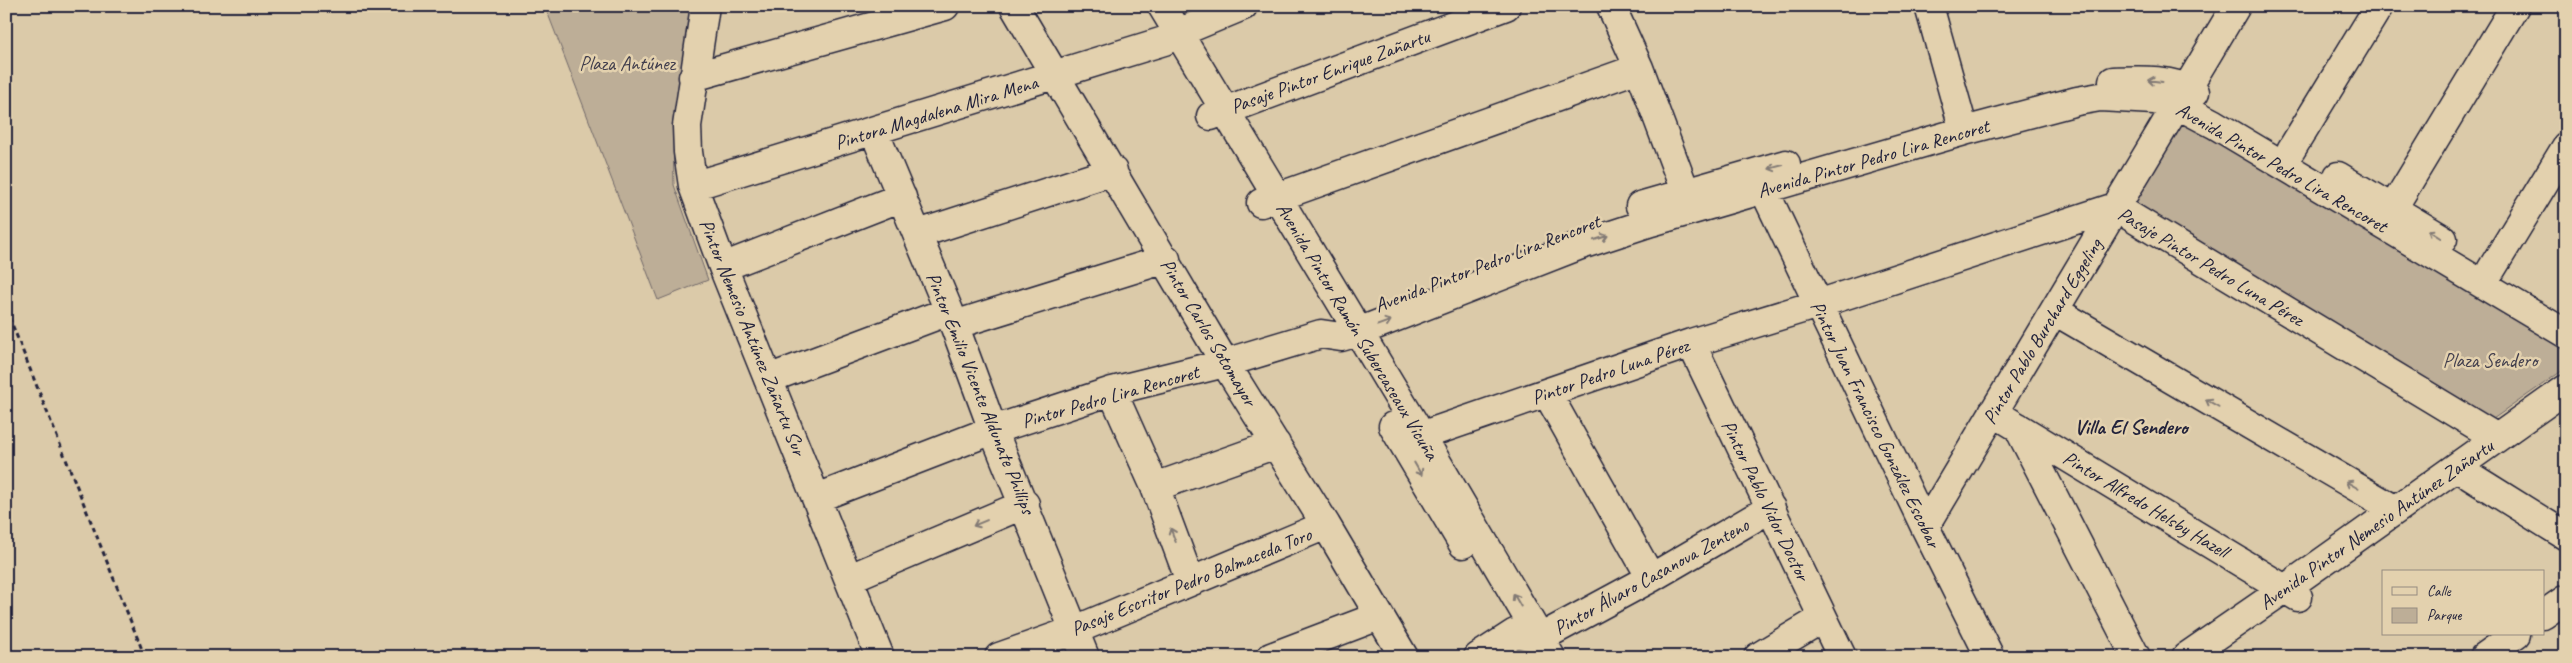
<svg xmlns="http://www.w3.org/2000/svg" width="2572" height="663" font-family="Caveat,sans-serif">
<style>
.green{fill:#bdae97;stroke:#706869}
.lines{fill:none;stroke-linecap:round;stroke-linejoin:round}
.minor-casing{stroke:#22223b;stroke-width:31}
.path{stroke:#22223b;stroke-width:3;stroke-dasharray:5 4;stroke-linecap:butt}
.minor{stroke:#e3d1ae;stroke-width:28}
.oneway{stroke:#827a74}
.labels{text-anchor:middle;stroke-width:5;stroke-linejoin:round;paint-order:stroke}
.park-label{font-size:20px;fill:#413e4d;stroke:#e3d1ae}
.street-label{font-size:20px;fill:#22223b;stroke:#e3d1ae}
.neighbourhood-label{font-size:21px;font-weight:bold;fill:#22223b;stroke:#e3d1ae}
</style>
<rect width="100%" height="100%" fill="#dbcaa9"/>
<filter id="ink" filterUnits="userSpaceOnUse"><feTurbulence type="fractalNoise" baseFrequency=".02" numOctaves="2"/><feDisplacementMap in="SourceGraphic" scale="10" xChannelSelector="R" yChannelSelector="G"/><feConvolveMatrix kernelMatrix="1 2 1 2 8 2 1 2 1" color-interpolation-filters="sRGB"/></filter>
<g filter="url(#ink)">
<path class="green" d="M545,6H692L673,132L674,185L708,280L658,300Z
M2181,119L2566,347V368L2493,419L2132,203Z"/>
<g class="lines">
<defs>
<path id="minor" d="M705,6L687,126L688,152L693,186L723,267L880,657
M1014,6L1225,363L1326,525L1404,657
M1162,6L1421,435L1551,657
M1611,6L1639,68L1691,207
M1929,6L1964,131
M693,77L945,6
M2113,81C2141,80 2170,78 2195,92
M1211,116L1506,6
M874,131L949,311L993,430L1085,657
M2291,150L2379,6
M2338,176L2443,239
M693,186L1164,41L1178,33L1243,6
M1764,190L1925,527L1990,657
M1261,203L1639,68
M1640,206L1786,164
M2393,208L2515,6
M918,234L1113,171
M723,267L902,197
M2491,270L2566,147
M2055,311L2394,509
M954,325L1166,259
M1691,343L1842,657
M768,379L949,311
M1112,391L1155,487L1190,581
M1547,393L1651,578
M1993,412L2298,597
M1393,426L1463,544
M2018,427L2136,657
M1403,442L1691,343L1818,304L2115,207L2497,438
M2470,476L2566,536
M1155,487L1276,444
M817,498L993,430L1112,391L1225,363L1321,334L1341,337L1358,332L1578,246L1651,222L1964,131L2077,101L2100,97L2154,100L2178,105L2214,124L2566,334
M1925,527L2236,6
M850,578L1025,504
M2543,615L2566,599
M999,657L1075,630L1326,525
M1271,657L1379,616
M1478,657L1515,633L1540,638L1651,578L1771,508
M1758,657L1823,618
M2186,657L2286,588L2566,389
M2484,657L2516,634"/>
</defs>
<use href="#minor" class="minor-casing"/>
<path class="path" d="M6,309L145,657"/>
<use href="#minor" class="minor"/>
</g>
<defs><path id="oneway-shaft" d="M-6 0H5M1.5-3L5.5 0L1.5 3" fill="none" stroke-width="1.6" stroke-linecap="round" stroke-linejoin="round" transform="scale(1.25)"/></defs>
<g class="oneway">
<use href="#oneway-shaft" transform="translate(2155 81) rotate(-173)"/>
<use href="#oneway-shaft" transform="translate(1776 167) rotate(165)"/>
<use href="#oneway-shaft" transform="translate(2434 234) rotate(-148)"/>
<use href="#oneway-shaft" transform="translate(1601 238) rotate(-18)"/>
<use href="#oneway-shaft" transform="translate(1384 323) rotate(-20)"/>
<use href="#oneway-shaft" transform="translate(2212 403) rotate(-150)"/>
<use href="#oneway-shaft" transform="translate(1418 469) rotate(60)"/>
<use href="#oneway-shaft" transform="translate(2352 485) rotate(-150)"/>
<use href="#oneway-shaft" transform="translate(980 523) rotate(157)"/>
<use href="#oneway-shaft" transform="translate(1173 535) rotate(-111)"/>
<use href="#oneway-shaft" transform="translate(1517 600) rotate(-120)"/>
</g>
</g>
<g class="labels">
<g class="park-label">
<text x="627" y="70">Plaza Antúnez</text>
<text x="2490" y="367">Plaza Sendero</text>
</g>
<g class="street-label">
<text transform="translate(1330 71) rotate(-20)" y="7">Pasaje Pintor Enrique Zañartu</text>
<text transform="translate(936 112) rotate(-17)" y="7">Pintora Magdalena Mira Mena</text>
<text transform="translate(1873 158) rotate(-16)" y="7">Avenida Pintor Pedro Lira Rencoret</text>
<text transform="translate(2282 167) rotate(30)" y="7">Avenida Pintor Pedro Lira Rencoret</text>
<text transform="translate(1487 263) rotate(-21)" y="7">Avenida Pintor Pedro Lira Rencoret</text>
<text transform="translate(2211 266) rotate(31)" y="7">Pasaje Pintor Pedro Luna Pérez</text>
<text transform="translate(1358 331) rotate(59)" y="7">Avenida Pintor Ramón Subercaseaux Vicuña</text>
<text transform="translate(2042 331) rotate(-59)" y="7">Pintor Pablo Burchard Eggeling</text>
<text transform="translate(1209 332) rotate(59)" y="7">Pintor Carlos Sotomayor</text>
<text transform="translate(753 337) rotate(68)" y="7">Pintor Nemesio Antúnez Zañartu Sur</text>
<text transform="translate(1610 371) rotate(-19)" y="7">Pintor Pedro Luna Pérez</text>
<text transform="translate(981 393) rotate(68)" y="7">Pintor Emilio Vicente Aldunate Phillips</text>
<text transform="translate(1110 396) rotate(-16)" y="7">Pintor Pedro Lira Rencoret</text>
<text transform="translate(1876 424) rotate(64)" y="7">Pintor Juan Francisco González Escobar</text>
<text transform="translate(1766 500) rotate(64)" y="7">Pintor Pablo Vidor Doctor</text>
<text transform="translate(2146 504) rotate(31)" y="7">Pintor Alfredo Helsby Hazell</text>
<text transform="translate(2376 524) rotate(-35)" y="7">Avenida Pintor Nemesio Antúnez Zañartu</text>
<text transform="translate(1651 576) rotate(-29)" y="7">Pintor Álvaro Casanova Zenteno</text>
<text transform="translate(1191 581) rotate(-22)" y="7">Pasaje Escritor Pedro Balmaceda Toro</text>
</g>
<g class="neighbourhood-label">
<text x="2131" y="434">Villa El Sendero</text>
</g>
</g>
<rect width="2572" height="663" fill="none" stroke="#e3d1ae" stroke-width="25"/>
<rect x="12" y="12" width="2547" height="638" fill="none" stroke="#22223b" stroke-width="2" filter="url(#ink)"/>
<rect x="2382" y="570" width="162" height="65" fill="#e3d1ae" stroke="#968b80"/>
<rect x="2392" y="587" width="25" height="8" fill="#e3d1ae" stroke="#968b80"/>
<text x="2427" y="596" font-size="15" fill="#22223b">Calle</text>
<rect x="2392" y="608" width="25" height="15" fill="#bdae97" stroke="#968b80"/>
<text x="2427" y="620" font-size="15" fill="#22223b">Parque</text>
</svg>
